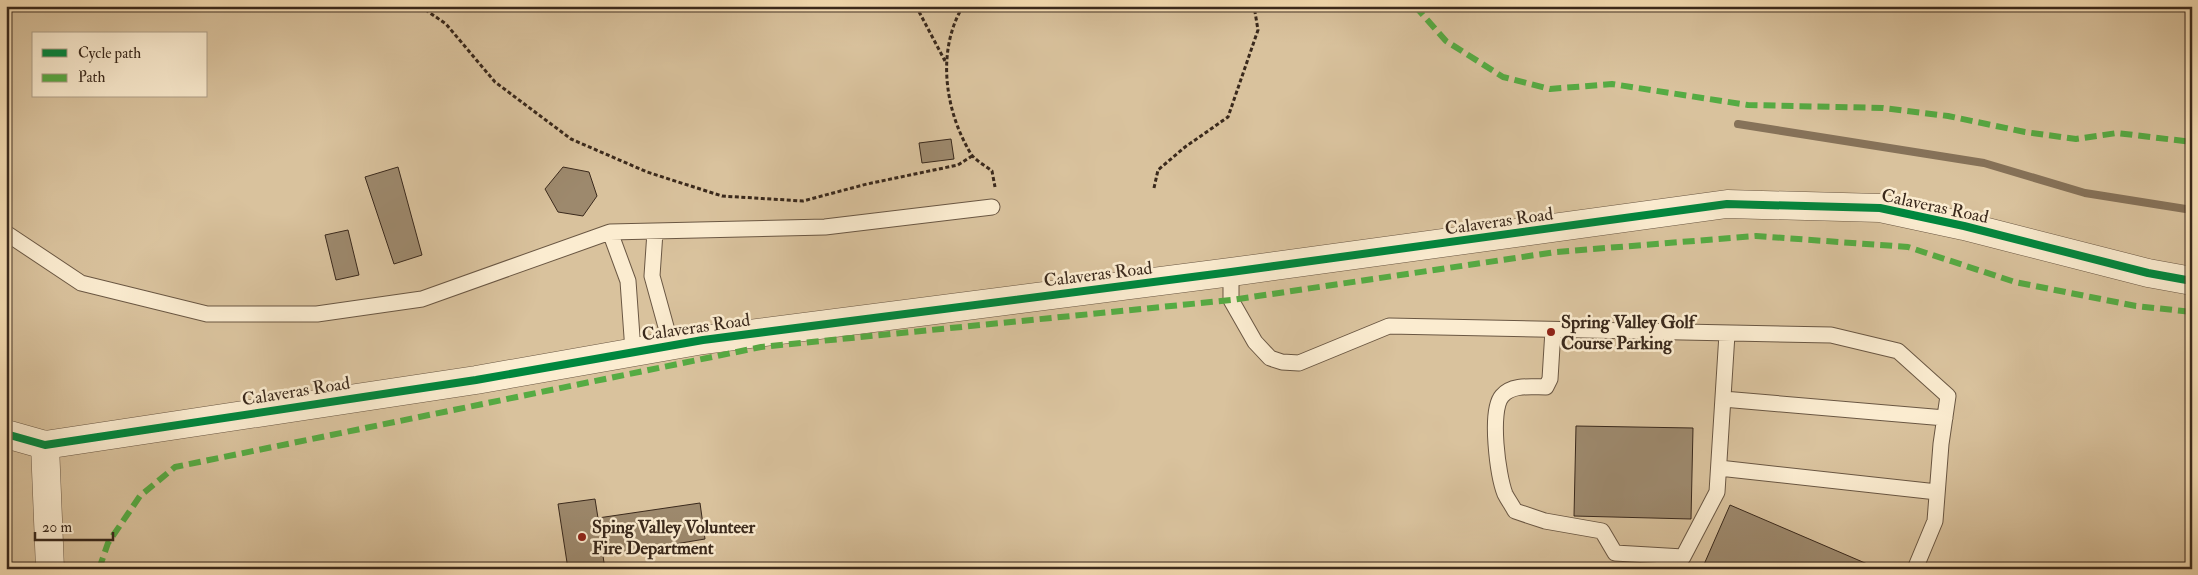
<svg xmlns="http://www.w3.org/2000/svg" width="2198" height="575" font-family="'IM FELL Double Pica',serif">
<style>
.park{fill:#d9c29d;stroke:#8a765c;fill-rule:evenodd}
.lines{fill:none;stroke-linecap:round;stroke-linejoin:round}
.stream{stroke:#867259;stroke-width:8}
.building{fill:#9d896d;stroke:#3a291c}
.service-casing{stroke:#6a5743;stroke-width:17}
.minor-casing{stroke:#6a5743;stroke-width:29}
.tertiary-casing{stroke:#6a5743;stroke-width:29}
.path{stroke:#3a291c;stroke-width:3;stroke-dasharray:4 2.5;stroke-linecap:butt}
.service{stroke:#fbecd0;stroke-width:15}
.minor{stroke:#fbecd0;stroke-width:28}
.tertiary{stroke:#fbecd0;stroke-width:28}
.quiet{stroke:#55ab43;stroke-width:6;stroke-dasharray:12 6;stroke-linecap:butt}
.cycleway-casing{stroke:#fbecd0;stroke-width:11}
.cycleway{stroke:#00873e;stroke-width:8}
.poi-dot{fill:#8f2418;stroke:#fbecd0;stroke-width:2}
.labels{text-anchor:middle;stroke-width:5;stroke-linejoin:round;paint-order:stroke}
.street-label{font-size:18px;fill:#3a291c;stroke:#fbecd0}
.poi-label{font-size:18px;font-weight:bold;fill:#3a291c;stroke:#fbecd0;text-anchor:start}
</style>
<rect width="100%" height="100%" fill="#f9e1b7"/>
<filter id="stains"><feTurbulence type="fractalNoise" baseFrequency=".004" numOctaves="4"/><feColorMatrix values="0 0 0 0 .2 0 0 0 0 .09 0 0 0 0 .02 0 0 0 .5 -.17"/></filter>
<radialGradient id="worn" r=".72"><stop offset=".6" stop-color="#630" stop-opacity="0"/><stop offset="1" stop-color="#630" stop-opacity=".3"/></radialGradient>
<path class="park" d="M6,6H2192V569H6ZM34,34H206V96H34Z"/>
<g class="lines">
<path class="stream" d="M1738,124L1984,163L2085,193L2192,210"/>
</g>
<path class="building" d="M951,139L954,159L922,163L919,143Z
M398,167L422,255L394,264L365,177Z
M563,167L589,172L597,196L583,216L558,212L545,189Z
M348,230L359,275L336,280L325,235Z
M1576,426L1693,428L1691,519L1574,516Z
M595,499L598,518L700,503L705,539L603,556L605,569H568L558,504Z
M1730,505L1879,569H1702Z"/>
<g class="lines">
<defs>
<path id="service" d="M610,232L628,281L633,351
M655,232L652,276L671,345
M6,233L81,283L207,314H317L422,299L610,232L825,227L992,207
M1231,272V300L1255,342L1270,358L1282,362L1299,363L1389,326L1831,335L1898,351L1948,396L1941,444L1935,521L1915,569
M1553,330L1550,379L1546,387C1532,387 1512,384 1502,396C1489,411 1498,476 1505,494C1508,500 1512,505 1515,511L1545,521L1602,531L1615,553L1683,557L1717,492L1727,334
M1723,399L1945,418
M1719,468L1937,492"/>
<path id="minor" d="M45,445L50,569"/>
<path id="tertiary" d="M6,434L45,445L476,380L703,340L1231,272L1727,204L1880,208L1964,226L2148,273L2192,281"/>
</defs>
<use href="#service" class="service-casing"/>
<use href="#minor" class="minor-casing"/>
<use href="#tertiary" class="tertiary-casing"/>
<path class="path" d="M420,6L446,24L495,82L571,139L647,172L722,196L803,201L867,184L958,165L972,156
M916,6L945,61
M963,6C936,51 945,111 971,154C976,161 986,166 992,171L995,187
M1154,188L1158,170L1185,147L1228,117L1258,30L1254,6"/>
<use href="#service" class="service"/>
<use href="#minor" class="minor"/>
<use href="#tertiary" class="tertiary"/>
<path class="quiet" d="M1415,6L1446,41L1503,77L1550,89L1612,84L1748,105L1883,108L1948,116L2025,132L2076,139L2117,133L2192,142
M99,569L108,543L140,496L175,467L761,347L1231,300L1556,252L1756,236L1908,247L2015,282L2136,306L2192,312"/>
<defs>
<path id="cycleway" d="M6,434L45,445L476,380L703,340L1231,272L1727,204L1880,208L1964,226L2148,273L2192,281"/>
</defs>
<use href="#cycleway" class="cycleway-casing"/>
<use href="#cycleway" class="cycleway"/>
</g>
<g class="poi-dot">
<circle cx="1551" cy="332" r="5"/>
<circle cx="582" cy="537" r="5"/>
</g>
<g class="labels">
<g class="street-label">
<text transform="translate(1935 206) rotate(12)" y="6">Calaveras Road</text>
<text transform="translate(1499 221) rotate(-8)" y="6">Calaveras Road</text>
<text transform="translate(1098 274) rotate(-7)" y="6">Calaveras Road</text>
<text transform="translate(696 327) rotate(-8)" y="6">Calaveras Road</text>
<text transform="translate(296 391) rotate(-9)" y="6">Calaveras Road</text>
</g>
<g class="poi-label">
<text x="1561" y="328">Spring Valley Golf<tspan x="1561" dy="21">Course Parking</tspan></text>
<text x="592" y="533">Sping Valley Volunteer<tspan x="592" dy="21">Fire Department</tspan></text>
</g>
</g>
<rect width="2198" height="575" fill="none" stroke="#f9e1b7" stroke-width="25"/>
<rect x="8" y="8" width="2183" height="560" fill="none" stroke="#3a291c" stroke-width="2.5"/>
<rect x="12" y="12" width="2173" height="550" fill="none" stroke="#3a291c"/>
<rect x="32" y="32" width="175" height="65" fill="#fbecd0" stroke="#ae9e88"/>
<rect x="42" y="49" width="25" height="8" fill="#00873e" stroke="#ae9e88"/>
<text x="78" y="58" font-size="15" fill="#3a291c">Cycle path</text>
<rect x="42" y="74" width="25" height="8" fill="#55ab43" stroke="#ae9e88"/>
<text x="78" y="82" font-size="15" fill="#3a291c">Path</text>
<path d="M35 532v8h78v-8" fill="none" stroke="#3a291c" stroke-width="2.5"/>
<text x="42" y="532" font-size="15" fill="#3a291c" stroke="#fbecd0" stroke-width="4" paint-order="stroke">20 m</text>
<rect width="100%" height="100%" filter="url(#stains)"/>
<rect width="100%" height="100%" fill="url(#worn)"/>
</svg>
